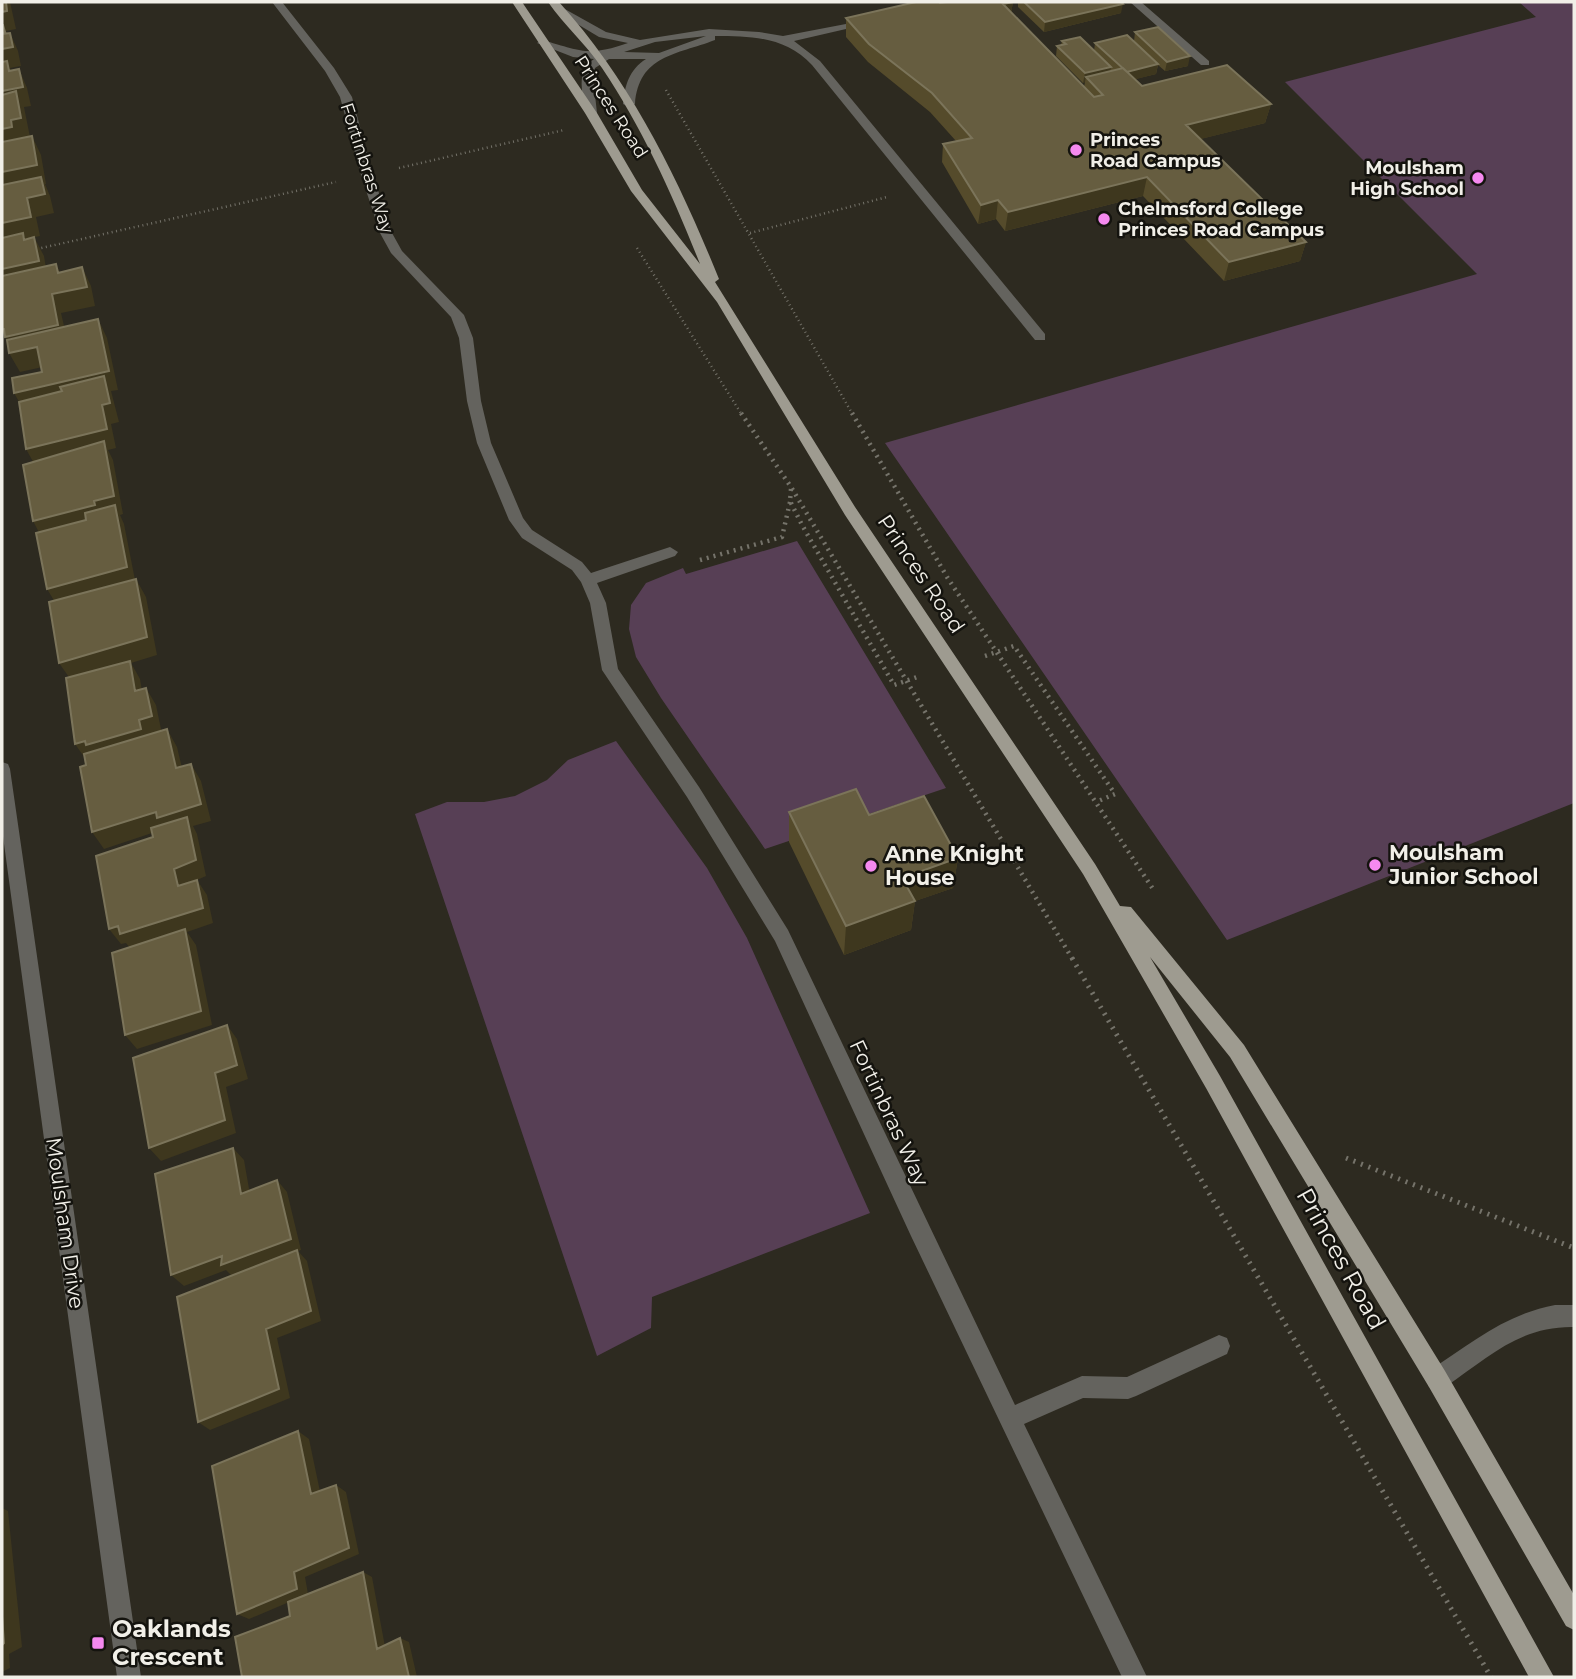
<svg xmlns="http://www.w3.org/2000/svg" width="1576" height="1679" font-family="Montserrat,sans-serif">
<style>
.green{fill:#573f55}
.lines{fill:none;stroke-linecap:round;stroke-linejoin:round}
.path-far2{stroke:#75736a;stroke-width:2.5;stroke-dasharray:1 3.5;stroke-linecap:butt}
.path-far1{stroke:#75736a;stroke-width:4.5;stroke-dasharray:2 5;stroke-linecap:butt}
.path{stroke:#75736a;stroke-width:5;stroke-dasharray:2 6;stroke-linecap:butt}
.minor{fill:#64635e;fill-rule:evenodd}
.major{fill:#9e9b90;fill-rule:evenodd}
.wall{fill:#554b2b}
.shaded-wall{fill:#3e371e}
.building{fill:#665d40;stroke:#7b745a;stroke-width:2}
.poi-dot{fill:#f589ef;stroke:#14130e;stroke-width:2.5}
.labels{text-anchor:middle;stroke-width:5;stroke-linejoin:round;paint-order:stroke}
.far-street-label{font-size:18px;fill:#f1efe8;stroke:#14130e}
.far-poi-label{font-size:18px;font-weight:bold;fill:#f1efe8;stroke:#14130e;text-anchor:start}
.street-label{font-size:21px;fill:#f1efe8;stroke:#14130e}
.poi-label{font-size:21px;font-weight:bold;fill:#f1efe8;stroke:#14130e;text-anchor:start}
.near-street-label{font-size:24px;fill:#f1efe8;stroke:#14130e}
.near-poi-label{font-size:24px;font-weight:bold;fill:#f1efe8;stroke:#14130e;text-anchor:start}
</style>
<rect width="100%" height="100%" fill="#2d2a20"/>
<path class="green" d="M1519,2H1574V803L1227,940L885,443L1477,274L1285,82L1536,17Z
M797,541L946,788L765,849L661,698L636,657L629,629L631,605L646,583L683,568L686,574Z
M616,741L707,868L747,938L870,1213L652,1297L651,1328L597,1356L415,814L447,802H484L515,796L547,780L568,760Z"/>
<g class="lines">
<path class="path-far2" d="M666,90L853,415
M399,168L564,130
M750,233L887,197
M637,248L742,415
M37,249L336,182"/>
<path class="path-far1" d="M741,413L791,487L1073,960
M852,413L947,577L1153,889
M791,489L790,501L802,525L894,685L920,676
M700,560L782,537L790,502
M985,656L1014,646L1115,794L1096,802"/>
<path class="path" d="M1072,958L1491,1677
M1346,1158L1574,1248"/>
<path class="minor" d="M272,2H282L334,68L352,97L373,175L392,233L402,251L464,315L473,338L481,401L491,443L523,518L532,530L582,562L591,573L670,547L678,552L675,556L597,583L606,603L618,669L699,787L788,930L1015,1405L1082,1376L1127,1377L1219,1335L1227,1338L1230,1346L1227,1354L1136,1396L1128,1399L1083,1398L1024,1424L1147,1677H1122L911,1236L775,941L687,797L602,670L590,603L581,582L572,570L522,538L509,520L477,443L467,401L459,338L451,317L391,253L380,233L361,175L340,97L325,71Z
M1130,2H1141L1209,61V65H1201Z
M563,8L606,32L640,40L709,29L759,32L783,36L872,19V23L794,41L820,61L1045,334V340H1035L812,65C786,37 752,36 715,36V40C676,55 639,55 635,104L629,107L623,104C625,85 629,70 646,59H609L595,68L593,77L597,113L591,116L585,113C583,94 575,71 594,59L573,57L537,43L542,40C582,51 587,57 628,43L599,37L559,13L558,11ZM706,36L659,53L624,52L655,42Z
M2,762L8,764L10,769L141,1677H117L2,829Z
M1555,1305H1574V1327C1519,1326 1488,1358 1445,1387L1437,1390L1429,1387L1426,1379L1429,1371C1470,1344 1506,1314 1555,1305Z"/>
<path class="major" d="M512,2H522L597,113L642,190L700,264C673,196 643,129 602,68C586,44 564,25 548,2H559C632,83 678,178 719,279L715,282L855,507L1095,864L1120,906L1131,907L1244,1045L1445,1371L1574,1595V1630L1566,1626L1429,1387L1230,1057L1150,957L1220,1076L1554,1677H1529L1206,1088L1083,874L845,515L717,302L631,191L585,113Z"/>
</g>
<path class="wall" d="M1013,2L1011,13L1084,87L1085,82L1083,83L1056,56L1057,46L1061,45L1062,41L1094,51L1095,43L1134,41L1135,32L1188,66L1165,71L1158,65L1156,74L1135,79L1142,86L1271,104L1265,123L1200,139L1306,242L1300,261L1224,281L1143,196L1005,231L996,219L978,224L942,162L943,144L956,141L930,112L868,62L846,37V18L940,3Z
M1018,2H1121V13L1044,32L1018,7Z
M789,812L869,815L958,858L953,888L915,901L911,930L844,955L789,842Z"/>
<path class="shaded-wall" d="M6,2H10L16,29L6,31L11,43L10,33L18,51L21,66L10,68L16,79L19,69L27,88L31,106L24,107L30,137L2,150V12Z
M1013,2L1010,20L1003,4Z
M1123,4L1121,13L1044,32L1045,22Z
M1190,56L1188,66L1165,71L1167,62Z
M1158,64L1156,74L1125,82L1127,72Z
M1111,67L1109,77H1086L1085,82L1083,83L1085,73Z
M1271,104L1265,123L1181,144L1186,125Z
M32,136L41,155L46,184H45L50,196L54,213L36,217L40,236L2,244V172Z
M1147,177L1143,196L1005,231L1008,212Z
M998,200L996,219L978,224L981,205Z
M34,237L44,256L48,280L2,290V269Z
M1306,242L1300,261L1224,281L1229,262Z
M56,264L65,283L82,267L91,286L95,306L61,313L68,343L47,366L20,372L9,353L11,348L2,331V329L52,294L58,273Z
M98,319L107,338L118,390L111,391L119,422L111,424L116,448L108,450L113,460L123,514L120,515L124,524L136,585L58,607L47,589L43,540L33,521L36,467L26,449L25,412L14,393L109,371Z
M136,579L146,597L157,655L131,663L140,679L145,708L135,691L71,680L59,663Z
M146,688L156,705L162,734L87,761L75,744L139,720Z
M167,729L177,747L186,785L176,768Z
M191,764L201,781L211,821L193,826L197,834L206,876L197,880L207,895L213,923L187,932L196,945L212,1025L137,1049L125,1035L132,950L126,943L121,944L109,929L178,886L174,869L164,829L104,849L92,832Z
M958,858L953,888L898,907L902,878Z
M915,901L911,930L844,955L846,926Z
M227,1025L237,1039L248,1079L226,1087L236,1133L161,1161L149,1148L215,1073Z
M233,1148L244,1160L252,1206L241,1194Z
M277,1180L287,1192L301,1250L298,1251L307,1261L321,1321L277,1338L290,1398L210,1430L198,1422L232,1276L226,1270L184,1286L171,1275Z
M298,1431L309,1439L322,1501L311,1494Z
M336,1485L346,1492L359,1554L305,1577L308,1594L249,1619L237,1614L294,1572Z
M2,1508L8,1511L22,1647L9,1654L10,1668L2,1672Z
M363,1572L372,1577L386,1652L377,1649Z
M400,1638L409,1642L417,1677H409Z"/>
<path class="building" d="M2,2H6L7,11L2,12Z
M916,2H939L940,3L947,2H1013L1003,4L1094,97L1103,95L1086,77L1123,68L1142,86L1227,65L1271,104L1186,125L1306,242L1229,262L1147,177L1008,212L998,200L981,205L943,144L972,138L932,93L869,44L846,18Z
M1024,2H1121L1123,4L1045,22Z
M2,25H3L5,32L2,33Z
M1158,27L1190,56L1167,62L1135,32Z
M10,33L13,47L2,49V34Z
M1127,35L1158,64L1127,72L1095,43Z
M1080,37L1111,67L1085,73L1057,46L1066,44L1062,41Z
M7,61L9,71L19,69L23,87L2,91V62Z
M16,91L21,118L11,120L12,127L2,129V95Z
M32,136L37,165L2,172V142Z
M41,177L45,194L27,198L31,217L2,223V185Z
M23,233L24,240L34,237L39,261L2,269V238Z
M56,264L58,273L82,267L87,287L52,294L58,325L5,337L4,329H2V276Z
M98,319L109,371L14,393L12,378L42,372L37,347L9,353L7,340Z
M104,376L110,403L102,405L107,429L26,449L19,402L62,391L60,387Z
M104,441L114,496L94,501L95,505L33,521L23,465Z
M115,505L127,567L47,589L36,533L86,520L85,513Z
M136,579L147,637L59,663L49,602Z
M130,661L135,691L146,688L152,716L139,720L141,729L86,745L85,741L75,744L66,678Z
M167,729L176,768L191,764L201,804L157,818L156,812L92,832L80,767L86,765L84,754Z
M856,789L869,815L924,796L958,858L902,878L915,901L846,926L789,812Z
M187,817L196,860L174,869L178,886L197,880L203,908L120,934L118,926L109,929L96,856L153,837L151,828Z
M185,929L201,1011L125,1035L112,953Z
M227,1025L237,1065L215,1073L225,1120L149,1148L133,1058Z
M233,1148L241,1194L277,1180L291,1239L221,1265L222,1256L171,1275L155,1174Z
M297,1250L311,1311L266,1329L279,1389L198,1422L177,1297Z
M298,1431L311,1494L336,1485L349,1548L294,1572L297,1589L237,1614L212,1466Z
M363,1572L377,1649L400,1638L409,1677H242L235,1637L290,1616L288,1602Z
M2,1616L4,1643L2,1645Z"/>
<g class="poi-dot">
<circle cx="1076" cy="150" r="7"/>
<circle cx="1478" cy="178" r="7"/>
<circle cx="1104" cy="219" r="7"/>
<circle cx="1375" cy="865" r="7"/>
<circle cx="871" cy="866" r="7"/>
<rect x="91" y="1636" width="14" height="14" rx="3.5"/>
</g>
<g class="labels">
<g class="far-street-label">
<text transform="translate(611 107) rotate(57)" y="6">Princes Road</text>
<text transform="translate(367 168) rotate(72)" y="6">Fortinbras Way</text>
</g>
<g class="far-poi-label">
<text x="1090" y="146">Princes<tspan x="1090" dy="21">Road Campus</tspan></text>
<text x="1464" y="174" text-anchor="end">Moulsham<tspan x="1464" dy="21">High School</tspan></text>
<text x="1118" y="215">Chelmsford College<tspan x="1118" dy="21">Princes Road Campus</tspan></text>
</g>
<g class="street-label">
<text transform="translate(921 574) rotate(56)" y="7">Princes Road</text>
<text transform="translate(889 1113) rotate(65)" y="7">Fortinbras Way</text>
<text transform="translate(65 1223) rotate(82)" y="7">Moulsham Drive</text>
</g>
<g class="poi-label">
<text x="1389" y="860">Moulsham<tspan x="1389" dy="24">Junior School</tspan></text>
<text x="885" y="861">Anne Knight<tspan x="885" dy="24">House</tspan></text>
</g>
<g class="near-street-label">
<text transform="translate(1341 1259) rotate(61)" y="8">Princes Road</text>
</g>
<g class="near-poi-label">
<text x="112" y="1637">Oaklands<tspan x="112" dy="28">Crescent</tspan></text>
</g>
</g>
<rect width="1576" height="1679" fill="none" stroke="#f1efe8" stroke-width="7"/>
</svg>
